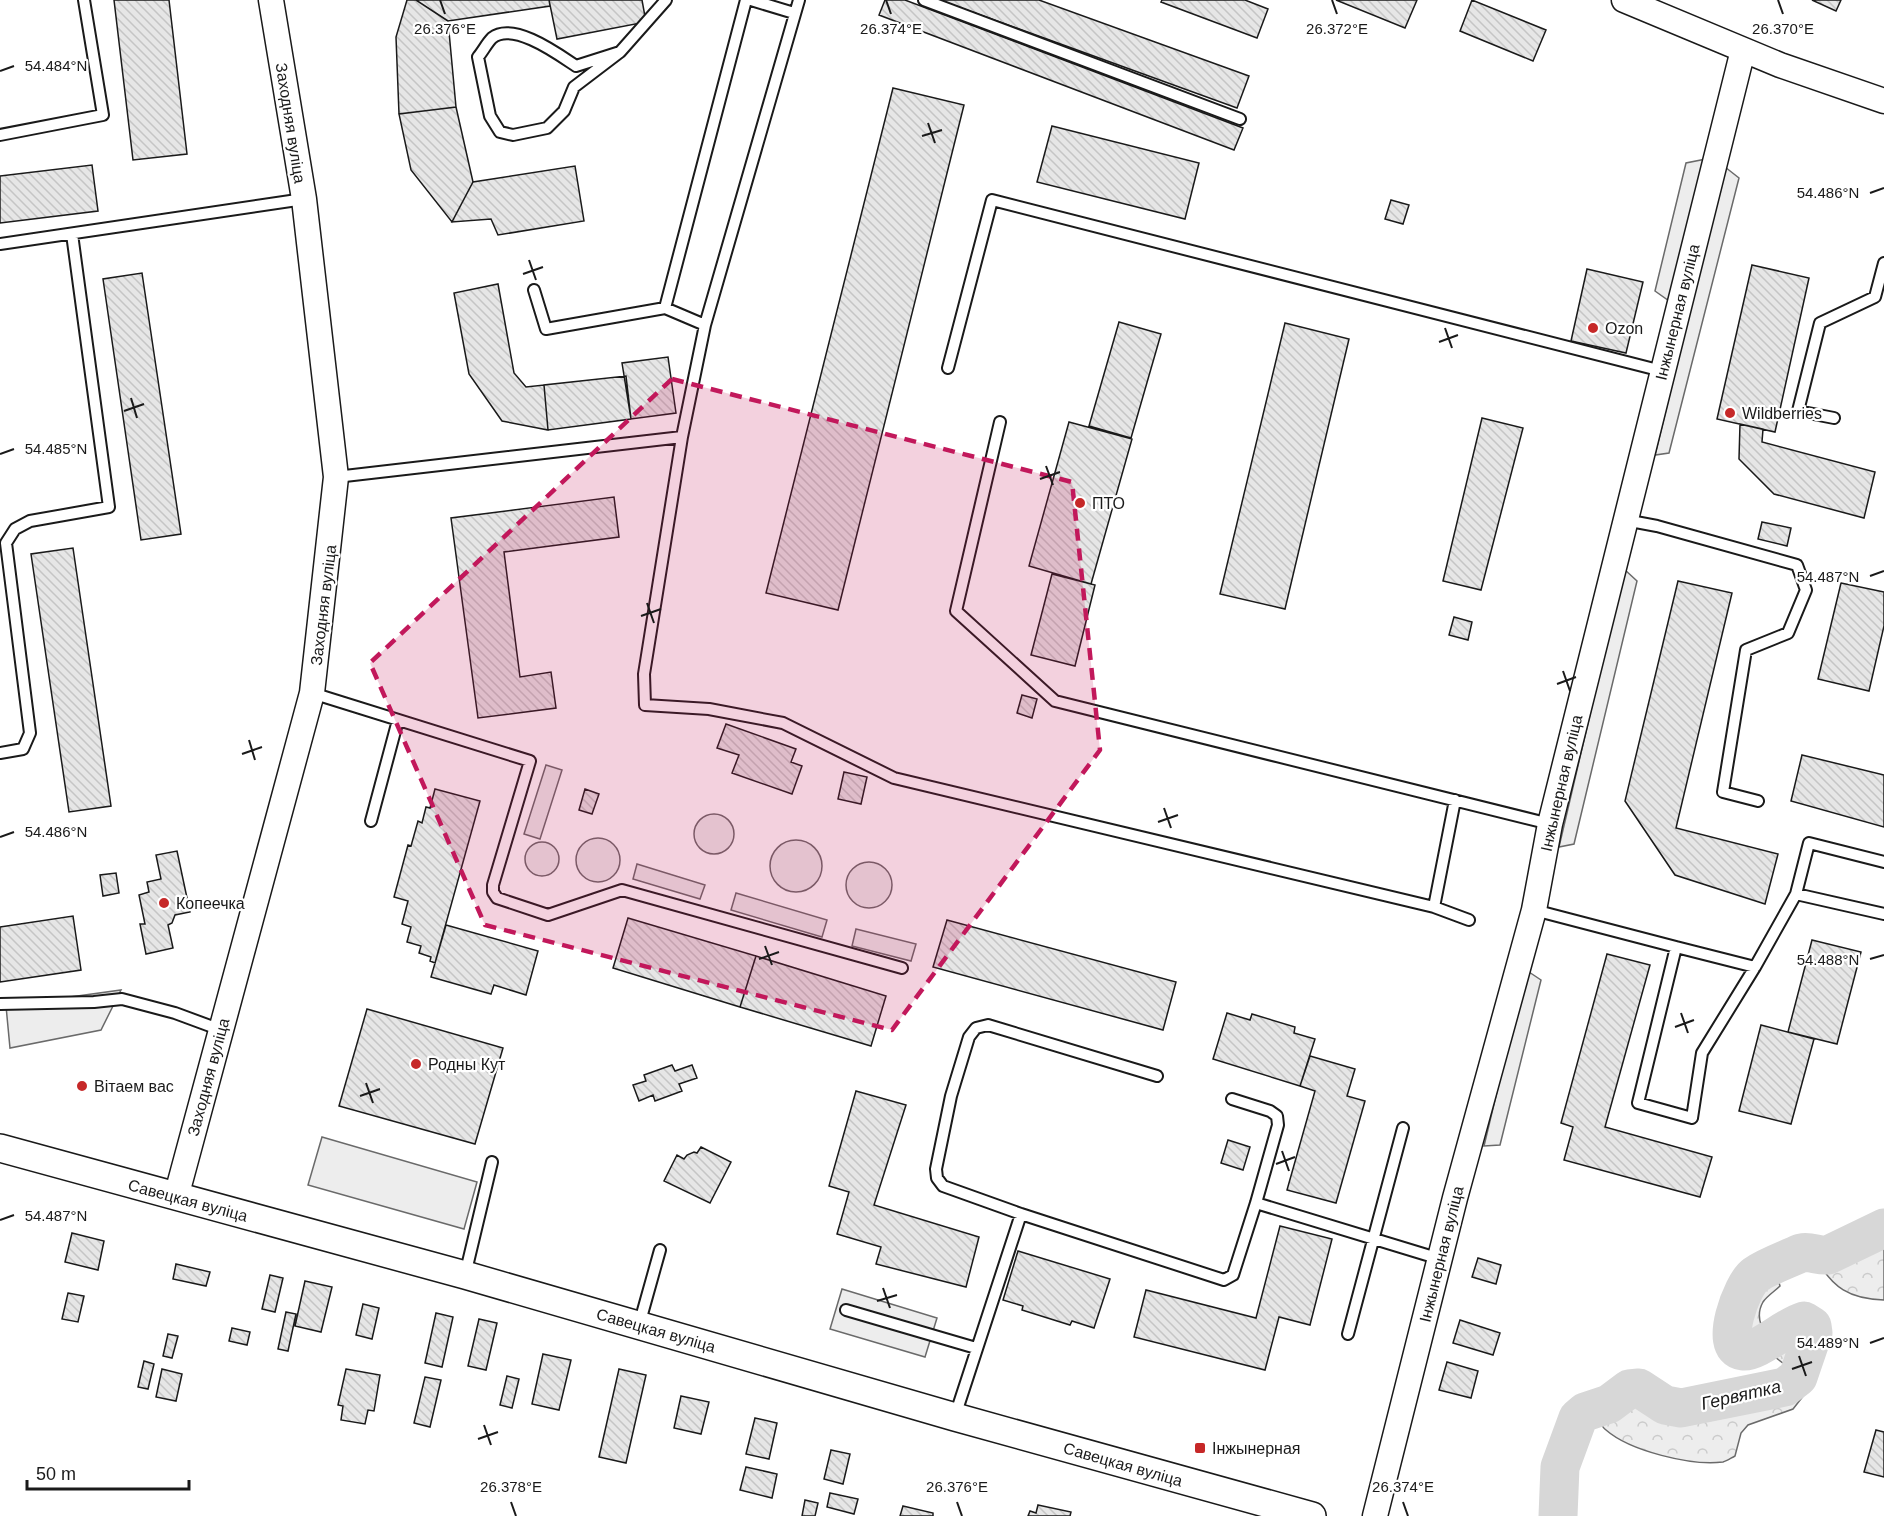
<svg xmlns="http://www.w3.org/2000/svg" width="1884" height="1516" font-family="Arial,sans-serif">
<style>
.forest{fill:url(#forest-crowns);stroke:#6a6a6a;stroke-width:1.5}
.built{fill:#ededed;stroke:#6a6a6a;stroke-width:1.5}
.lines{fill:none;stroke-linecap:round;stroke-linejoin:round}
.river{stroke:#d7d7d7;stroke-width:39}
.building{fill:url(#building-back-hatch);stroke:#1a1a1a;stroke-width:1.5}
.service-casing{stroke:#1a1a1a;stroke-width:14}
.tertiary-casing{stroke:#1a1a1a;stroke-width:27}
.secondary-casing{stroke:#1a1a1a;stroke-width:30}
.service{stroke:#fff;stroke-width:10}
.tertiary{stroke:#fff;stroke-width:24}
.secondary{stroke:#fff;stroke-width:27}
.marked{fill:#c2185b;fill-opacity:0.2;stroke:#c2185b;stroke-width:4.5;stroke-dasharray:12 8;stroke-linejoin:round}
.ticks{fill:none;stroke:#1a1a1a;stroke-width:2}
.poi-dot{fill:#c62828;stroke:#fff;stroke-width:2}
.labels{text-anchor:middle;stroke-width:4.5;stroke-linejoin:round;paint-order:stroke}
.street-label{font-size:16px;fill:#1a1a1a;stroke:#fff}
.poi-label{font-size:16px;fill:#1a1a1a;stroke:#fff;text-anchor:start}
.water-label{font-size:18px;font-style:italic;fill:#1a1a1a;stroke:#fff}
.ticks-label{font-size:15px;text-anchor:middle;fill:#1a1a1a;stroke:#fff;stroke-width:4.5;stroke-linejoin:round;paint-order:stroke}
</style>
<defs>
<pattern id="forest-crowns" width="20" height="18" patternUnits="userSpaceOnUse" patternTransform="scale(1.5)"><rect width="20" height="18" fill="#ededed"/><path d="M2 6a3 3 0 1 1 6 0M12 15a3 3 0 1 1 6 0" fill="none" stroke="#cbcbcb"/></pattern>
<pattern id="building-back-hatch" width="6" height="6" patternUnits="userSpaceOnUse" patternTransform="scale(1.5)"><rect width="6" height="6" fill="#e6e6e6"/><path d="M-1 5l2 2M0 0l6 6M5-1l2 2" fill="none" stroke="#c5c5c5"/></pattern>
</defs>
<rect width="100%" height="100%" fill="#fff"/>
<path class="forest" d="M1881,1213L1884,1214V1300C1850,1299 1832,1288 1816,1258L1821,1250L1841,1240Z
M1771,1276L1778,1279L1780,1286C1775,1291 1767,1296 1763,1302C1755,1316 1761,1337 1778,1340C1790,1342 1798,1340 1810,1345L1816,1368L1808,1390L1793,1409L1748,1425L1741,1433L1735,1456C1731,1458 1727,1461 1723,1462C1691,1466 1630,1451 1606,1430C1602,1427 1600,1423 1598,1419C1603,1409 1607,1398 1618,1394C1637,1386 1662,1393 1682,1394C1689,1394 1694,1390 1700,1390C1727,1388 1779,1401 1784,1364L1775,1357L1752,1354L1731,1345C1729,1337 1725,1329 1724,1321C1723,1296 1753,1286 1771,1276Z"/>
<path class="built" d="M1706,159L1672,303L1655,291L1686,163Z
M1725,167L1739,178L1669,453L1655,455Z
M1624,569L1637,581L1574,844L1559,847Z
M546,765L562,770L540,839L524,834Z
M694 834a20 20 0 1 1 40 0a20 20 0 1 1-40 0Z
M576 860a22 22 0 1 1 44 0a22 22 0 1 1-44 0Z
M770 866a26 26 0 1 1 52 0a26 26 0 1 1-52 0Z
M525 859a17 17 0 1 1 34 0a17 17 0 1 1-34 0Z
M846 885a23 23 0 1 1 46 0a23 23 0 1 1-46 0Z
M637,864L705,885L700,899L633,879Z
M736,893L827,920L822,937L731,910Z
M856,929L916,944L911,961L852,946Z
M1526,970L1541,980L1500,1145L1484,1146Z
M121,990L101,1030L10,1048L6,1006Z
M322,1137L477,1182L464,1229L308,1185Z
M842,1289L937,1318L925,1357L830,1329Z"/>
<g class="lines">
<path class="river" d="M1558,1516L1560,1467L1578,1418L1585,1412L1609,1404L1629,1389L1639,1388L1665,1405L1681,1408L1785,1387L1798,1377L1813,1333L1812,1326L1804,1321C1786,1326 1757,1353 1743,1351C1718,1349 1742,1284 1755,1275C1768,1266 1786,1260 1801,1253C1811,1251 1818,1256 1828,1255L1884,1228"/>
</g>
<path class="building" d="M114,0H169L187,154L133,160Z
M407,0H416L448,21L456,107L399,114L396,37Z
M416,0H549L550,6L448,21Z
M549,0H642L646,22L557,39Z
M885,0H905L1243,128L1234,150L879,15Z
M939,0H1039L1249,76L1237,108Z
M1162,0H1245L1268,9L1257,38L1161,2Z
M1336,0H1417L1405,28Z
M1472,0L1546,30L1533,61L1460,31Z
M1812,0H1841L1836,11Z
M893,88L964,105L838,610L766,593Z
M456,107L473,182L452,222L411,170L399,114Z
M1052,126L1199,163L1185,219L1037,182Z
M92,165L98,211L0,223V176Z
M575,166L584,221L498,235L491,219L452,222L473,182Z
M1391,200L1409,205L1403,224L1385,219Z
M1752,265L1809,278L1775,432L1717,419Z
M1587,269L1643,282L1626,353L1571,341Z
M142,273L181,534L141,540L103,279Z
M498,284L514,373L526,387L544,385L548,430L502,421L469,374L454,293Z
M1119,322L1161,334L1131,438L1089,426Z
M1285,323L1349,339L1285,609L1220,594Z
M668,357L676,413L631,419L622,363Z
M626,376L631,419L548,430L544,385Z
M1482,418L1523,428L1481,590L1443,581Z
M1069,422L1132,439L1091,584L1029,566Z
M1740,424L1763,429L1762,442L1875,472L1864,518L1774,494L1739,459Z
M614,497L619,537L504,552L520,677L551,672L556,708L478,718L451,518Z
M1762,522L1791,528L1787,546L1758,539Z
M73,548L111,806L69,812L31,554Z
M1052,574L1095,585L1075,666L1031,655Z
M1678,581L1732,593L1676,828L1778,854L1765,904L1675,875L1625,801Z
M1841,583L1884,592V626L1869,691L1818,679Z
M1454,617L1472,622L1468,640L1449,635Z
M1022,695L1037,699L1032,718L1017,713Z
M726,724L796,749L791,762L802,766L792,794L732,773L739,755L717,748Z
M1802,755L1884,775V827L1791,801Z
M844,772L867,777L861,804L838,799Z
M435,789L480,801L435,963L430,961L431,957L419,953L421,946L407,942L411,927L402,924L408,901L394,897L408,845L411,846L418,821L422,823L426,807L430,808Z
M585,789L599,794L592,814L579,810Z
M177,851L190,912L175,915L172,923L168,925L173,948L146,954L140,924H145L139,895L149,892L147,882L161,879L156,855Z
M116,873L119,893L103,896L100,875Z
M73,916L81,970L0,982V927Z
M628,918L756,956L740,1007L613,968Z
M947,920L1176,982L1163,1030L933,967Z
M446,925L538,951L526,995L494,985L491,994L431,977Z
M1812,940L1861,952L1837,1044L1788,1032Z
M1607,954L1650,965L1605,1127L1712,1157L1700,1197L1564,1160L1573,1127L1561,1123Z
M756,956L886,996L871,1046L740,1007Z
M367,1009L503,1048L475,1144L339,1106Z
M1227,1013L1250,1020L1252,1014L1295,1027L1294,1033L1315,1039L1300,1086L1213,1059Z
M1761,1025L1814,1039L1791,1124L1739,1111Z
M1310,1056L1355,1069L1347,1096L1365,1101L1336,1203L1287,1190L1315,1091L1300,1086Z
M672,1065L675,1071L692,1065L697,1078L679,1084L682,1091L655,1101L653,1095L639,1101L633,1085L646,1081L644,1075Z
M856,1091L906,1105L874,1205L979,1237L966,1287L876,1264L881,1247L837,1234L849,1192L829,1186Z
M1228,1140L1250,1147L1243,1170L1221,1163Z
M701,1147L731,1162L710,1203L664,1181L677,1155L684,1159L687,1155L694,1152L697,1153Z
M1280,1226L1332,1239L1310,1325L1279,1317L1265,1370L1134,1337L1146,1290L1256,1318Z
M72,1233L104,1241L98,1270L65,1262Z
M1018,1251L1110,1279L1094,1328L1072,1321L1070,1325L1022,1310L1023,1306L1003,1300Z
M1478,1258L1501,1265L1496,1284L1472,1277Z
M176,1264L210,1272L206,1286L173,1279Z
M270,1275L283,1278L275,1312L262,1309Z
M305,1281L332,1287L321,1332L295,1326Z
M68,1293L84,1296L78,1322L62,1319Z
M363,1304L379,1308L372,1339L356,1335Z
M286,1312L296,1314L288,1351L278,1349Z
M436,1313L453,1317L442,1367L425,1363Z
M479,1319L497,1323L486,1370L468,1366Z
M1460,1320L1500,1333L1493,1355L1453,1343Z
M232,1328L250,1332L247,1345L229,1341Z
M168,1334L178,1336L172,1358L163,1356Z
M543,1354L571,1360L559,1410L532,1404Z
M144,1361L154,1364L148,1389L138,1387Z
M1447,1362L1478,1371L1471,1398L1439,1390Z
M162,1369L182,1374L176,1401L156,1397Z
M346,1369L380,1375L374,1411L368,1410L365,1424L341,1420L343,1406L338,1405Z
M619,1369L646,1375L626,1463L599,1457Z
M507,1376L519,1379L512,1408L500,1405Z
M425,1377L441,1380L430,1427L414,1423Z
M681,1396L709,1402L701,1434L674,1428Z
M755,1418L777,1423L769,1459L746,1454Z
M1876,1430L1884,1432V1477L1864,1472Z
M831,1450L850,1454L843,1484L824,1479Z
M746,1467L777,1474L772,1498L740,1490Z
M830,1493L858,1499L854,1514L827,1507Z
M805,1500L818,1503L815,1516H802Z
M1038,1505L1071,1512L1070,1516H1028L1030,1511L1036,1513Z
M903,1506L933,1513V1516H900Z"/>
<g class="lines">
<defs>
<path id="service" d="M751,0L794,13
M799,0L705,325L682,437L644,674L645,705L709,709L783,723L894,778L1434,907L1469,920
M924,0L1240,119
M620,52L576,66C558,54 513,21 492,38C487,43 483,51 478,57L490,116L500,132L513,135L547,128L564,111L574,87L620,52L666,0
M0,135L103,115L84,0
M0,244L304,199
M534,290L546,329L665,308L746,0
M665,308L705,325
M948,368L992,200L1662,371
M1834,418L1798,411L1820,323L1875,297L1884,263
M1000,422L956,611L1055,701L1550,824
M336,477L682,437
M1625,520L1657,526L1797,565L1806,590L1788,633L1746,650L1723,792L1758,801
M312,693L530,761L493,885V892L497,898L548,915L622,890L902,968
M0,753L23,749L30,733L6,543L15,529L30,521L109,507L72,234
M371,821L398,720
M1796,894L1809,843L1884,862
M1434,907L1455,800
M1534,910L1676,947L1638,1103L1692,1118L1702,1053L1755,967L1796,894L1884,914
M1676,947L1755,967
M0,1004L94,1002L122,999L175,1013L221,1030
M1256,1203L1440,1259
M1021,1214L943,1186L937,1178L936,1169L951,1096L969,1037L976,1028L988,1025L1157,1076
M465,1275L492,1162
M846,1310L976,1348
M639,1325L660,1250
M1348,1334L1403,1128
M955,1416L1021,1214L1224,1280L1233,1275L1256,1203L1278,1125L1277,1116L1270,1111L1232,1099"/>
<path id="tertiary" d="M1624,0L1780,65L1884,101
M176,1197L312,693L336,477L304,199L271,0
M1375,1516L1455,1198L1534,910L1550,824L1743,50"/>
<path id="secondary" d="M0,1148L465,1275L955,1417L1312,1516"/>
</defs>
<use href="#service" class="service-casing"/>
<use href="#tertiary" class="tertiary-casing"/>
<use href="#secondary" class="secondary-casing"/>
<use href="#service" class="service"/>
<use href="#tertiary" class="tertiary"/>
<use href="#secondary" class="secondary"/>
</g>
<path class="marked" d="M672,379L1072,482L1100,750L892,1030L485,925L370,663Z"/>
<path class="ticks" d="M440,0L445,14M886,0L891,14M1332,0L1337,14M1778,0L1783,14M0,71L14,66M928,123L935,143M922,136L942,130M1870,193L1884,188M529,260L536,280M523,274L543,267M1445,328L1452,348M1439,342L1458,335M131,398L137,418M124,411L144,404M0,454L14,449M1046,466L1053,485M1040,479L1060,472M1870,576L1884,571M647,603L654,623M641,616L661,609M1563,671L1570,691M1557,684L1576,677M249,740L255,760M242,754L262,747M1164,808L1171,828M1158,822L1178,815M0,837L14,832M765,946L772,965M759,959L779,952M1870,959L1884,955M1681,1013L1688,1033M1675,1027L1694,1020M366,1083L373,1103M360,1096L380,1089M1282,1151L1289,1171M1276,1164L1295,1157M0,1220L14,1215M883,1288L890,1308M877,1301L897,1295M1870,1343L1884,1338M1799,1356L1806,1376M1792,1369L1812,1362M484,1425L491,1445M478,1439L498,1432M511,1502L516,1516M957,1502L962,1516M1403,1502L1408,1516"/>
<g class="poi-dot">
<circle cx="1593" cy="328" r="6"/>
<circle cx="1730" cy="413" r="6"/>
<circle cx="1080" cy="503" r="6"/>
<circle cx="164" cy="903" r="6"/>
<circle cx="416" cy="1064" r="6"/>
<circle cx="82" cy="1086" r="6"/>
<rect x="1194" y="1442" width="12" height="12" rx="3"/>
</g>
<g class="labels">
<g class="street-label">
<text transform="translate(291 123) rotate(81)" y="6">Заходняя вуліца</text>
<text transform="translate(1677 312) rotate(-76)" y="6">Інжынерная вуліца</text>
<text transform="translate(323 605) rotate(-83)" y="6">Заходняя вуліца</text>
<text transform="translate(1561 783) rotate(-77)" y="6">Інжынерная вуліца</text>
<text transform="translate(208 1077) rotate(-75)" y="6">Заходняя вуліца</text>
<text transform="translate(188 1200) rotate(15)" y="6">Савецкая вуліца</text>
<text transform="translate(1441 1254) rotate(-76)" y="6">Інжынерная вуліца</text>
<text transform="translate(656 1330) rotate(16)" y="6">Савецкая вуліца</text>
<text transform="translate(1123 1464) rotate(16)" y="6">Савецкая вуліца</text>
</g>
<g class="poi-label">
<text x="1605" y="334">Ozon</text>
<text x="1742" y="419">Wildberries</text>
<text x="1092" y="509">ПТО</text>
<text x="176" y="909">Копеечка</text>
<text x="428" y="1070">Родны Кут</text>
<text x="94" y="1092">Вітаем вас</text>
<text x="1212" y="1454">Інжынерная</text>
</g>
<g class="water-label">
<text transform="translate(1741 1395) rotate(-13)" y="6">Гервятка</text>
</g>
</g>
<g class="ticks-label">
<text x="445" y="34">26.376°E</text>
<text x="891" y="34">26.374°E</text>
<text x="1337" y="34">26.372°E</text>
<text x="1783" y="34">26.370°E</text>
<text x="56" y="71">54.484°N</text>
<text x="1828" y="198">54.486°N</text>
<text x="56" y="454">54.485°N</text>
<text x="1828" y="582">54.487°N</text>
<text x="56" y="837">54.486°N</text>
<text x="1828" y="965">54.488°N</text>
<text x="56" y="1221">54.487°N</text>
<text x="1828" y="1348">54.489°N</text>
<text x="511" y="1492">26.378°E</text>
<text x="957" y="1492">26.376°E</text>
<text x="1403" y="1492">26.374°E</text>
</g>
<path d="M27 1480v9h162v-9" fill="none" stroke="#1a1a1a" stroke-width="3"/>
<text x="36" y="1480" font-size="18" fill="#1a1a1a" stroke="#ffffff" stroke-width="4.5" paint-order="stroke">50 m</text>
</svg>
